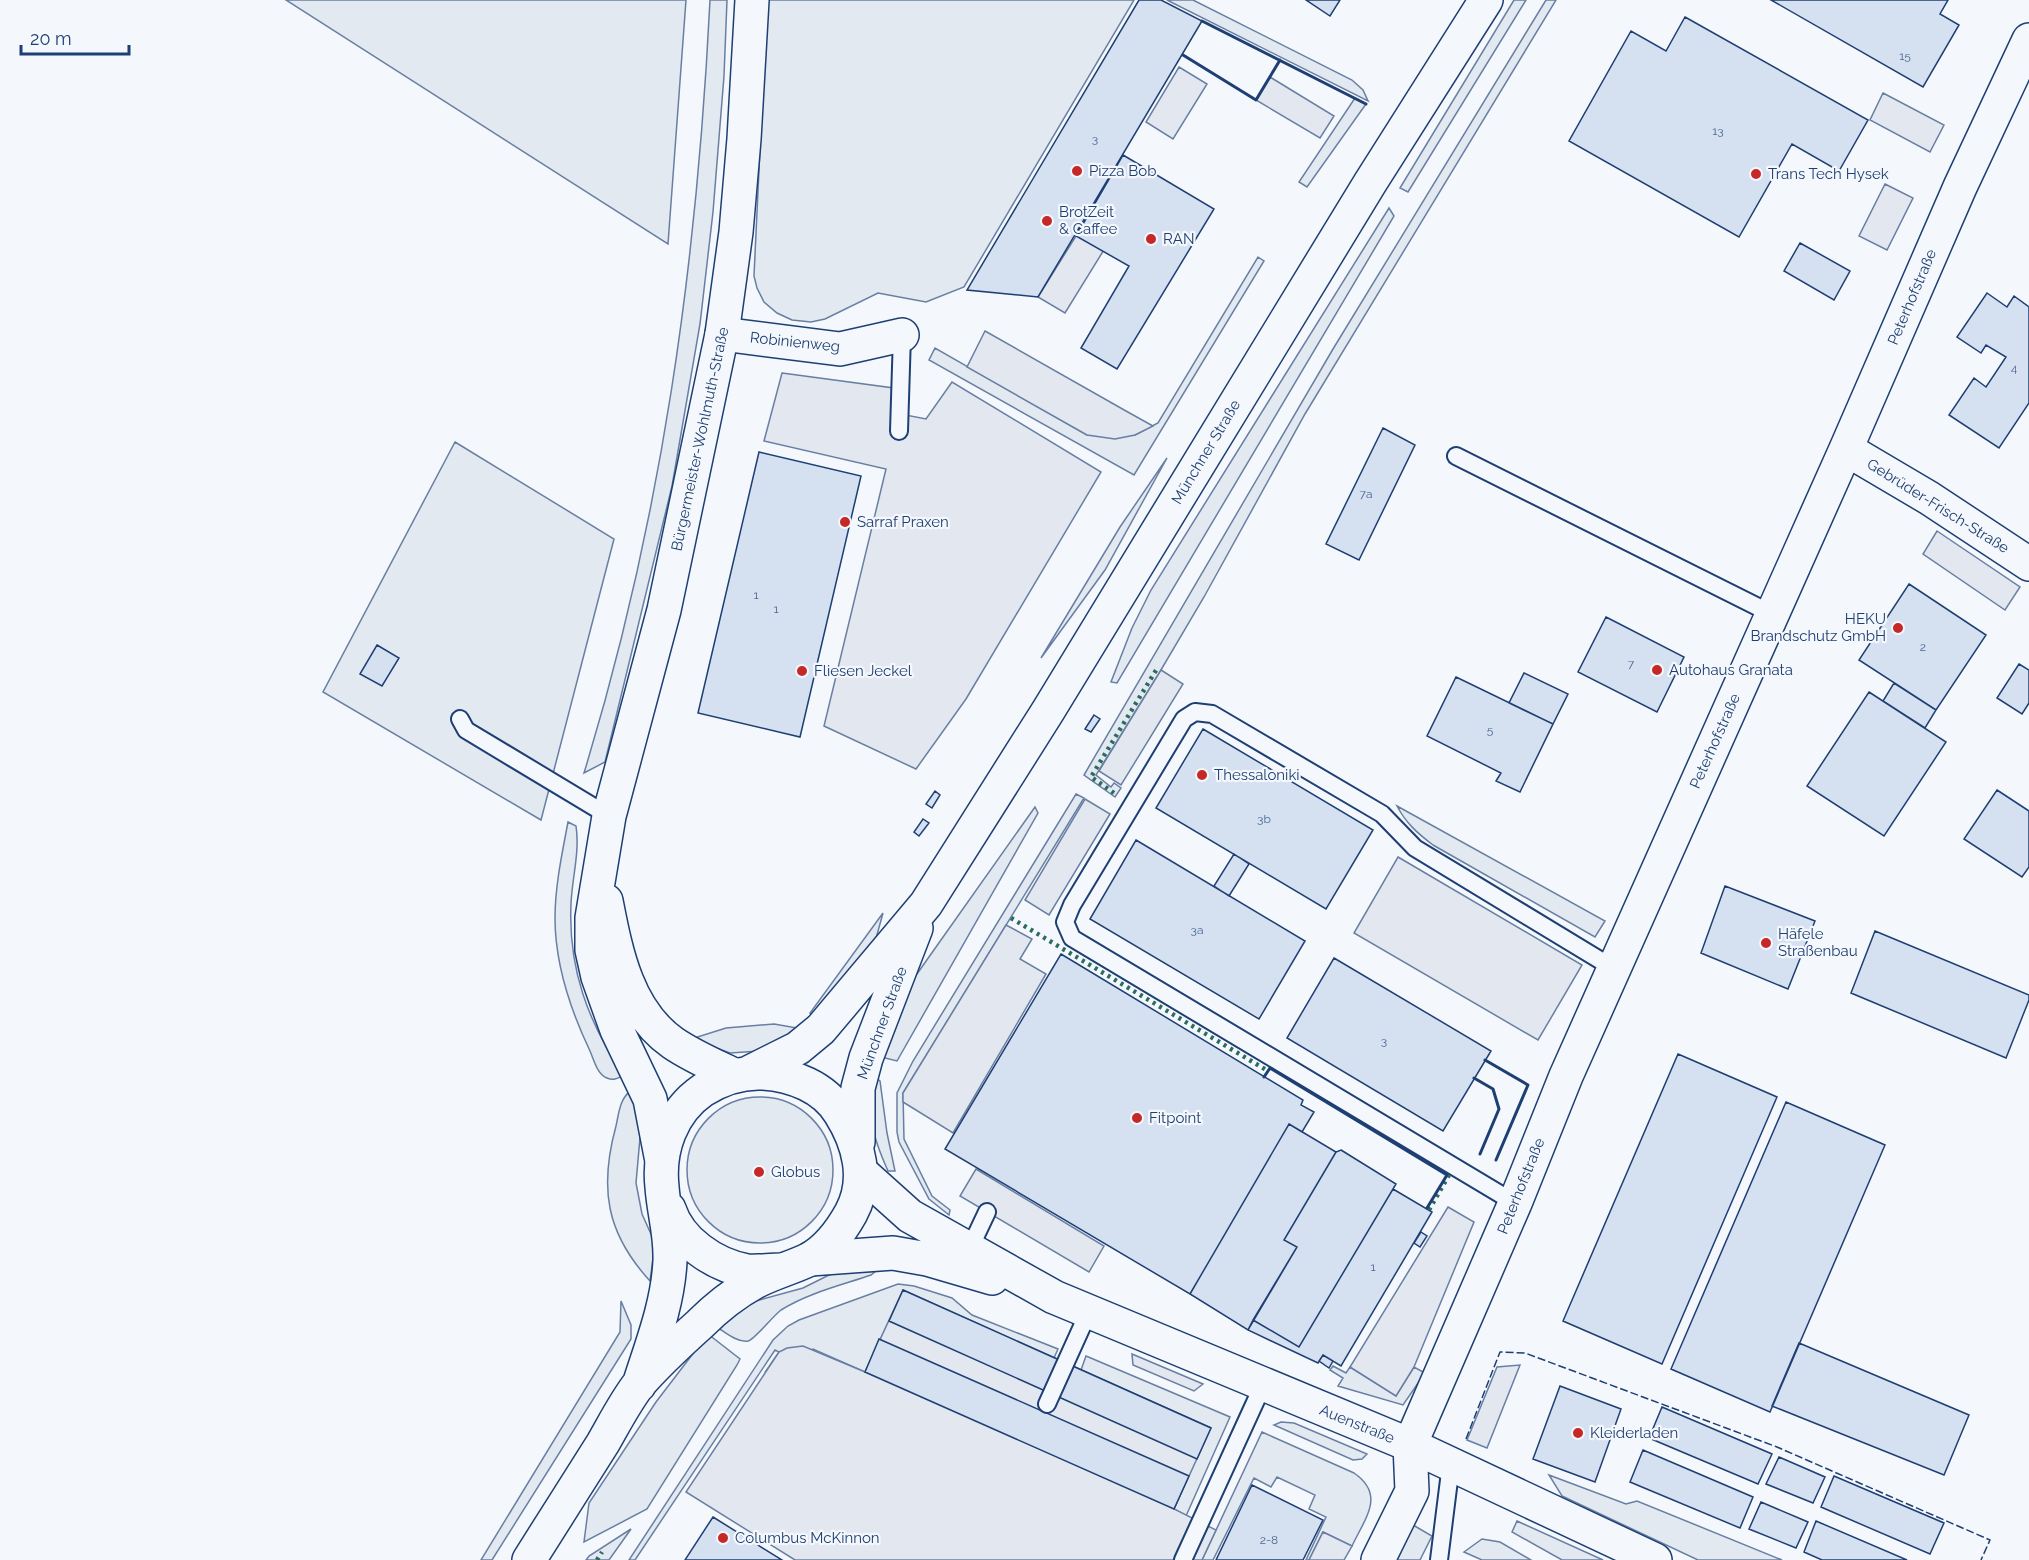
<svg xmlns="http://www.w3.org/2000/svg" width="2029" height="1560" font-family="Raleway,sans-serif">
<style>
.green{fill:#e3e9f0;stroke:#687fa3;stroke-width:1.5}
.parking{fill:#e3e8f0;stroke:#687fa3;stroke-width:1.5}
.building{fill:#d5e0f0;stroke:#1d3f73;stroke-width:1.5}
.lines{fill:none;stroke-linecap:round;stroke-linejoin:round}
.service-casing{stroke:#1d3f73;stroke-width:20}
.minor-casing{stroke:#1d3f73;stroke-width:36}
.tertiary-casing{stroke:#1d3f73;stroke-width:36}
.primary-casing{stroke:#1d3f73;stroke-width:36}
.service{stroke:#f4f7fb;stroke-width:16}
.minor{stroke:#f4f7fb;stroke-width:33}
.tertiary{stroke:#f4f7fb;stroke-width:33}
.primary{stroke:#f4f7fb;stroke-width:33}
.hedge{stroke:#2c6c60;stroke-width:4.5;stroke-dasharray:3 4.5;stroke-linecap:butt}
.fence{stroke:#1d3f73;stroke-width:1.5;stroke-dasharray:8 3;stroke-linecap:butt}
.wall{stroke:#1d3f73;stroke-width:3}
.poi-dot{fill:#c62828;stroke:#f4f7fb;stroke-width:2}
.labels{text-anchor:middle;stroke-width:4.5;stroke-linejoin:round;paint-order:stroke}
.number-label{font-size:12px;fill:#4b6792}
.poi-label{font-size:15px;fill:#1d3f73;stroke:#f4f7fb;text-anchor:start}
.street-label{font-size:15px;fill:#1d3f73;stroke:#f4f7fb}
</style>
<rect width="100%" height="100%" fill="#f4f7fb"/>
<path class="green" d="M286,0H686L668,244Z
M710,0H727L724,76L713,212L700,324L672,486L605,762L584,773C662,518 697,265 710,0Z
M767,0H1134L964,287L926,302L878,293L825,319L811,322L792,320L777,313L764,302L757,288L754,276Z
M1167,0H1193L1352,80L1363,90L1368,101Z
M1514,0H1526L1408,192L1400,188Z
M1546,0H1556L1305,414L1204,597L1158,675L1096,775L1111,787L1114,783L1121,788L1115,797L1084,775L1333,349Z
M1355,98L1366,104L1307,187L1299,182Z
M1389,208L1394,216L1117,683L1111,682L1132,628L1151,590Z
M1258,257L1264,261L1134,475L929,360L935,348L1087,435H1135L1158,423Z
M455,442L614,539L541,820L323,692Z
M1167,458L1105,570L1041,658L1120,527Z
M1076,794L1084,798L903,1093L904,1139L932,1196L950,1210L949,1215L929,1199L899,1142L897,1132V1093L913,1061Z
M1397,806L1605,921L1595,937L1433,845C1417,833 1406,823 1397,806Z
M1035,807L1038,813L897,1061L877,1056L912,981Z
M568,822L576,826C580,852 572,878 571,904C568,968 588,1023 624,1075C618,1078 614,1081 607,1078C597,1074 594,1060 590,1051C570,1009 555,965 555,918C555,886 562,854 568,822Z
M883,913L875,942L819,1020L810,1013Z
M774,1024L803,1029L760,1051L730,1053L691,1039L726,1028Z
M873,1076L880,1081L887,1133L895,1171H888C871,1133 868,1117 873,1076Z
M633,1089L642,1115L636,1183L642,1214L655,1243L650,1281C606,1233 599,1188 616,1126C619,1112 620,1097 633,1089Z
M687 1170a73 73 0 1 1 146 0a73 73 0 1 1-146 0Z
M839,1270H877L871,1275C842,1285 808,1293 781,1310C773,1316 754,1340 748,1341C737,1343 724,1331 715,1326L752,1302L803,1288Z
M898,1284L914,1286L952,1298L972,1315L1058,1349L1054,1358L889,1321L865,1372L813,1349L766,1371L779,1352L775,1350L635,1560H629L773,1340L788,1326L799,1320Z
M621,1301L631,1325V1339L492,1560H481L620,1332Z
M708,1334L740,1359L737,1365L647,1509L584,1542L589,1503L656,1402Z
M1086,1356L1230,1417L1186,1516L1174,1509L1210,1428L1081,1370Z
M1333,1366L1346,1373L1350,1367L1396,1396L1414,1367L1425,1373L1403,1405L1338,1386L1343,1378L1330,1370Z
M1281,1422L1294,1423L1367,1454L1362,1459L1353,1460L1274,1425Z
M1262,1432L1354,1473C1386,1495 1365,1518 1352,1546L1323,1532L1309,1560H1306L1326,1517L1309,1509L1315,1495L1277,1477L1271,1487L1254,1478L1213,1560H1202Z
M1549,1475L1626,1504L1637,1501L1782,1560H1698L1562,1496Z
M1517,1521L1603,1560H1562L1512,1532Z
M1413,1525L1432,1536L1420,1560H1395Z
M631,1529L609,1560H586L589,1556Z
M1482,1539L1500,1542L1531,1560H1482L1464,1552Z"/>
<path class="parking" d="M1179,67L1207,84L1173,139L1146,122Z
M1270,77L1334,116L1320,138L1256,100Z
M1883,93L1944,125L1930,152L1870,120Z
M1885,184L1913,198L1887,250L1859,236Z
M1076,236L1110,240L1065,313L1038,297Z
M985,331L1126,411L1153,426L1135,435L1115,439L1087,435L967,367Z
M782,373L901,389L900,414L926,419L952,382L1101,472L966,699L916,769L824,726L886,469L764,441Z
M1937,531L2020,587L2005,610L1923,554Z
M1161,670L1183,684L1121,785L1099,771Z
M1085,799L1110,814L1049,915L1025,900Z
M1398,857L1582,965L1538,1040L1354,933Z
M1006,925L1032,939L1020,959L1046,974L953,1133L903,1102V1093Z
M976,1169L1104,1246L1089,1272L960,1196Z
M1448,1207L1474,1222L1414,1367L1396,1396L1350,1367Z
M903,1290L1211,1428L1174,1509L1216,1530L1202,1560H795L686,1492L779,1352L787,1348L803,1346L865,1372Z
M1132,1354L1203,1384L1194,1391L1133,1365Z
M1520,1365L1487,1448L1467,1440L1497,1367Z
M1323,1532L1352,1546L1344,1560H1309Z"/>
<path class="building" d="M1139,0H1161L1202,21L1038,297L967,290Z
M1306,0H1340L1330,16Z
M1771,0H1948L1940,14L1959,25L1923,87Z
M1685,17L1868,120L1839,171L1792,144L1739,237L1569,141L1631,31L1666,51Z
M1123,155L1214,209L1117,369L1081,348L1129,266L1076,236Z
M1800,243L1850,271L1834,300L1784,271Z
M1987,293L2007,307L2014,296L2029,307V403L1999,448L1949,415L1974,378L1986,387L2006,357L1986,345L1981,353L1957,337Z
M1383,428L1415,445L1359,560L1326,544Z
M759,452L861,476L800,737L698,713Z
M1909,584L1986,635L1936,710L1859,660Z
M1606,617L1684,657L1657,712L1578,672Z
M377,645L399,658L382,686L360,674Z
M2019,664L2029,670V703L2022,714L1997,698Z
M1524,673L1568,694L1553,724L1509,703Z
M1456,677L1553,724L1520,792L1496,781L1501,773L1427,736Z
M1894,683L1936,710L1925,728L1883,701Z
M1869,692L1946,742L1884,836L1807,786Z
M1094,715L1100,719L1091,732L1085,729Z
M1203,729L1373,830L1326,909L1156,808Z
M1997,790L2029,811V867L2022,877L1964,839Z
M935,791L940,795L932,808L926,804Z
M923,819L929,823L919,836L914,832Z
M1136,840L1305,941L1259,1019L1090,919Z
M1234,854L1249,864L1229,896L1214,886Z
M1725,886L1815,921L1788,989L1701,953Z
M1875,931L2029,995V1000L2006,1058L1851,993Z
M1061,954L1303,1100L1301,1105L1314,1112L1302,1132L1289,1124L1190,1294L945,1149Z
M1334,958L1491,1051L1443,1131L1287,1038Z
M1678,1054L1777,1097L1662,1364L1563,1321Z
M1786,1102L1885,1145L1770,1412L1671,1369Z
M1289,1124L1336,1152L1284,1240L1297,1247L1248,1330L1190,1294Z
M1341,1150L1396,1184L1299,1347L1253,1320L1297,1247L1284,1240L1336,1152Z
M1393,1189L1432,1212L1341,1366L1323,1355L1318,1363L1248,1330L1253,1320L1299,1347Z
M1421,1232L1427,1236L1420,1247L1414,1243Z
M903,1290L1211,1428L1197,1459L889,1321Z
M879,1339L1189,1476L1174,1509L865,1372Z
M1799,1343L1969,1415L1944,1475L1772,1406Z
M1323,1355L1333,1361L1329,1368L1319,1361Z
M1560,1386L1621,1409L1595,1482L1533,1459Z
M1662,1407L1772,1454L1758,1484L1649,1438Z
M1643,1450L1753,1497L1740,1528L1630,1482Z
M1779,1457L1825,1477L1813,1503L1766,1484Z
M1834,1476L1944,1523L1930,1554L1821,1507Z
M1252,1485L1323,1520L1303,1560H1216Z
M1761,1502L1808,1522L1796,1548L1749,1529Z
M713,1517L782,1560H685Z
M1816,1521L1907,1560H1822L1804,1552Z"/>
<g class="lines">
<defs>
<path id="service" d="M899,431L902,335
M1456,456L1772,614
M460,719L466,730L609,816
M1515,1203L1072,938L1065,922L1072,905L1184,719L1195,712L1212,714L1382,814L1415,848L1613,968
M969,1250L987,1212
M1047,1404L1089,1311
M1183,1560L1263,1385
M1439,1560L1451,1464"/>
<path id="minor" d="M722,334L840,349L902,335
M1846,449L1929,498L2029,564
M861,1172L910,1216L1054,1297L1410,1445L1655,1560
M810,1259L893,1253L927,1259L992,1278
M1378,1560L1412,1491L1410,1445L1515,1203L1566,1076L1846,449L1960,187L2029,40"/>
<path id="tertiary" d="M606,901C616,952 627,1011 673,1043C692,1056 713,1065 734,1075
M661,1156L650,1099L617,1030L598,977L592,950V918L609,816L664,610L722,334L736,232L744,139L752,0"/>
<path id="primary" d="M750,1072L798,1048L821,1029L926,904L1048,711L1370,183L1486,0
M858,1142V1088L866,1058L916,928
M669,1209C679,1241 714,1265 747,1271C757,1272 769,1270 780,1270
M529,1560C554,1521 578,1482 603,1443C614,1424 625,1402 639,1384C657,1363 679,1343 700,1324C716,1308 735,1293 755,1282C772,1273 791,1268 808,1260C827,1250 841,1231 851,1213C869,1180 859,1143 840,1113C824,1087 793,1075 763,1073C741,1072 722,1078 703,1090C671,1112 658,1150 662,1187C664,1214 671,1233 670,1261C668,1304 652,1344 639,1385"/>
</defs>
<use href="#service" class="service-casing"/>
<use href="#minor" class="minor-casing"/>
<use href="#tertiary" class="tertiary-casing"/>
<use href="#primary" class="primary-casing"/>
<use href="#service" class="service"/>
<use href="#minor" class="minor"/>
<use href="#tertiary" class="tertiary"/>
<use href="#primary" class="primary"/>
<path class="hedge" d="M1114,793L1091,777L1158,667
M1011,918L1268,1071
M1429,1210L1449,1175
M597,1560L602,1552"/>
<path class="fence" d="M1466,1439L1500,1352L1525,1353L1777,1447L1990,1540L1981,1560"/>
<path class="wall" d="M1202,21L1366,104
M1183,55L1256,100L1280,60
M1485,1060L1528,1085L1496,1160
M1264,1077L1270,1068L1447,1175L1427,1208
M1474,1078L1493,1089L1499,1109L1480,1154"/>
</g>
<g class="poi-dot">
<circle cx="1077" cy="171" r="6"/>
<circle cx="1756" cy="174" r="6"/>
<circle cx="1047" cy="221" r="6"/>
<circle cx="1151" cy="239" r="6"/>
<circle cx="845" cy="522" r="6"/>
<circle cx="1898" cy="628" r="6"/>
<circle cx="1657" cy="670" r="6"/>
<circle cx="802" cy="671" r="6"/>
<circle cx="1202" cy="775" r="6"/>
<circle cx="1766" cy="943" r="6"/>
<circle cx="1137" cy="1118" r="6"/>
<circle cx="759" cy="1172" r="6"/>
<circle cx="1578" cy="1433" r="6"/>
<circle cx="723" cy="1538" r="6"/>
</g>
<g class="labels">
<g class="number-label">
<text x="1905" y="60">15</text>
<text x="1718" y="135">13</text>
<text x="1095" y="143">3</text>
<text x="2014" y="372">4</text>
<text x="1366" y="498">7a</text>
<text x="756" y="599">1</text>
<text x="776" y="613">1</text>
<text x="1923" y="651">2</text>
<text x="1631" y="668">7</text>
<text x="1490" y="734">5</text>
<text x="1264" y="823">3b</text>
<text x="1197" y="934">3a</text>
<text x="1384" y="1045">3</text>
<text x="1373" y="1271">1</text>
<text x="1269" y="1544">2-8</text>
</g>
<g class="poi-label">
<text x="1089" y="176">Pizza Bob</text>
<text x="1768" y="179">Trans Tech Hysek</text>
<text x="1059" y="217">BrotZeit<tspan x="1059" dy="17">&amp; Caffee</tspan></text>
<text x="1163" y="244">RAN</text>
<text x="857" y="527">Sarraf Praxen</text>
<text x="1886" y="624" text-anchor="end">HEKU<tspan x="1886" dy="17">Brandschutz GmbH</tspan></text>
<text x="1669" y="675">Autohaus Granata</text>
<text x="814" y="676">Fliesen Jeckel</text>
<text x="1214" y="780">Thessaloniki</text>
<text x="1778" y="939">Häfele<tspan x="1778" dy="17">Straßenbau</tspan></text>
<text x="1149" y="1123">Fitpoint</text>
<text x="771" y="1177">Globus</text>
<text x="1590" y="1438">Kleiderladen</text>
<text x="735" y="1543">Columbus McKinnon</text>
</g>
<g class="street-label">
<text transform="translate(1912 297) rotate(-67)" y="5">Peterhofstraße</text>
<text transform="translate(795 342) rotate(6)" y="5">Robinienweg</text>
<text transform="translate(700 439) rotate(-78)" y="5">Bürgermeister-Wohlmuth-Straße</text>
<text transform="translate(1206 452) rotate(-59)" y="5">Münchner Straße</text>
<text transform="translate(1938 506) rotate(32)" y="5">Gebrüder-Frisch-Straße</text>
<text transform="translate(1715 741) rotate(-66)" y="5">Peterhofstraße</text>
<text transform="translate(882 1023) rotate(-70)" y="5">Münchner Straße</text>
<text transform="translate(1521 1186) rotate(-68)" y="5">Peterhofstraße</text>
<text transform="translate(1357 1424) rotate(22)" y="5">Auenstraße</text>
</g>
</g>
<path d="M21 45v9h108v-9" fill="none" stroke="#1d3f73" stroke-width="3"/>
<text x="30" y="45" font-size="18" fill="#1d3f73" stroke="#f4f7fb" stroke-width="4.5" paint-order="stroke">20 m</text>
</svg>
